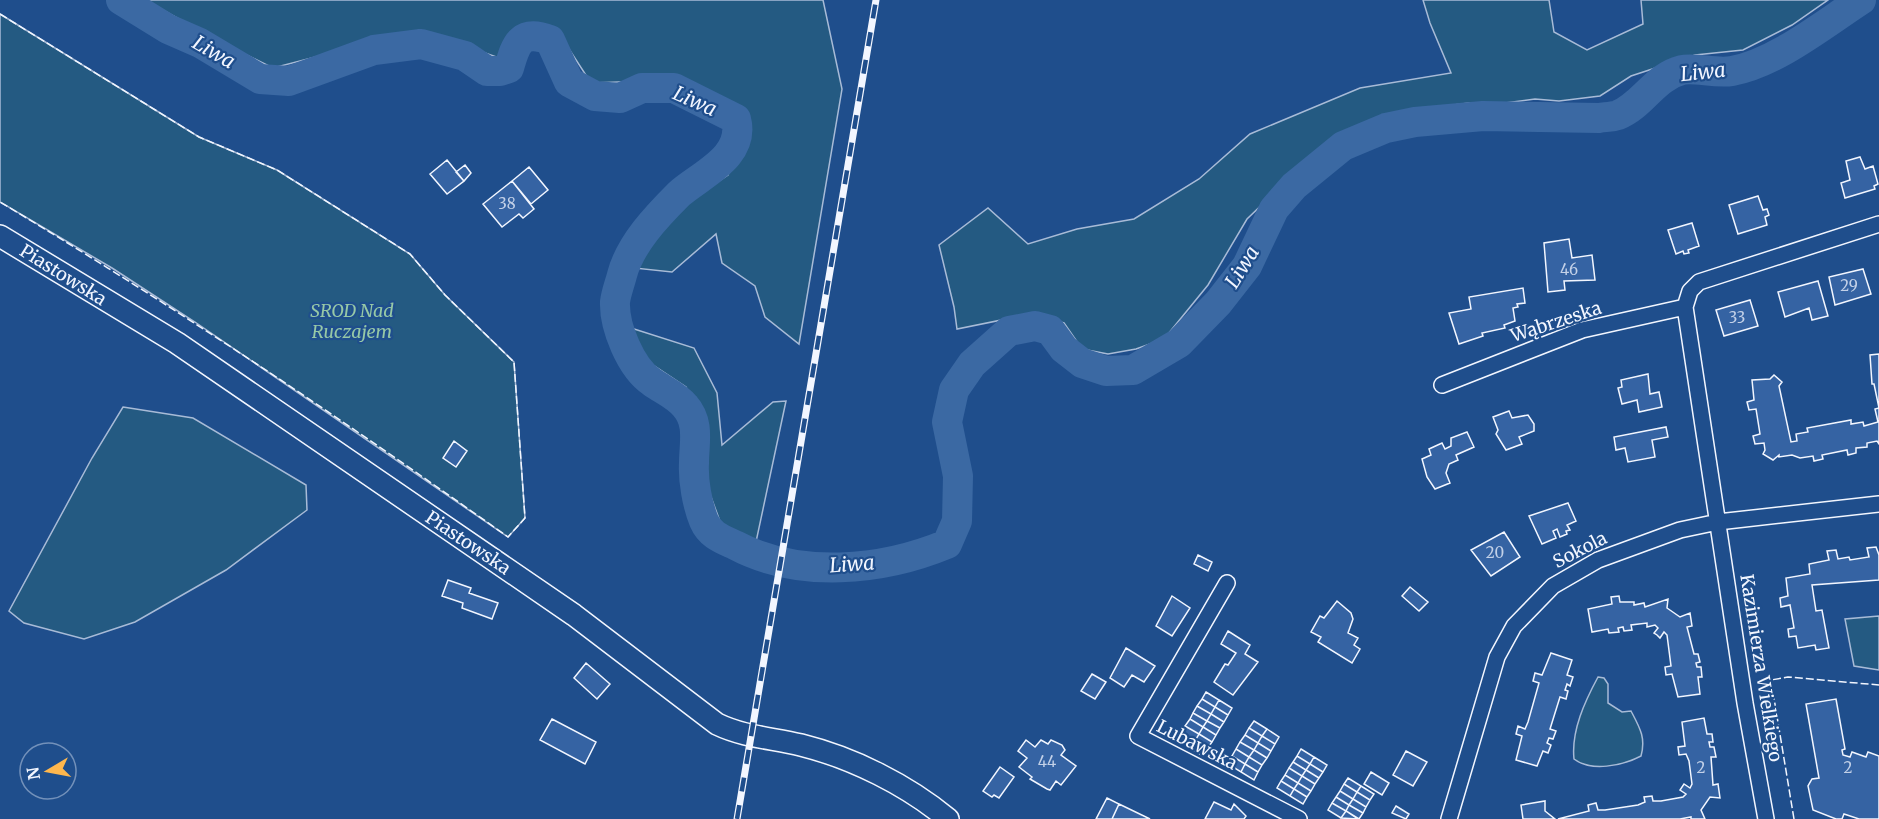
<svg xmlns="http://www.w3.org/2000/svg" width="1879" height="819" font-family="Merriweather,serif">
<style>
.green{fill:#245a82;stroke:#a8bbd7;stroke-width:1.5}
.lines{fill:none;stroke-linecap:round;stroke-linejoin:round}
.river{stroke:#3b69a3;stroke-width:30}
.building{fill:#3563a3;stroke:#f2f6ff;stroke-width:1.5}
.street-casing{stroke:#f2f6ff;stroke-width:18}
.secondary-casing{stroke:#f2f6ff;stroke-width:24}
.street{stroke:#1f4e8c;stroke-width:15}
.secondary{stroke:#1f4e8c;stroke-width:21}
.rail-casing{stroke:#f2f6ff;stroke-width:7}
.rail{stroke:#1f4e8c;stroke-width:4.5;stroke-dasharray:14;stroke-linecap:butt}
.fence{stroke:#f2f6ff;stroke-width:1.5;stroke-dasharray:8 3;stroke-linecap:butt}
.labels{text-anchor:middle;stroke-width:4.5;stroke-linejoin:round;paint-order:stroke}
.number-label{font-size:15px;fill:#c3d1e8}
.street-label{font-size:18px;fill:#f2f6ff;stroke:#1f4e8c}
.park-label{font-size:18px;font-style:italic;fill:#97c8a6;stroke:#1f4e8c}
.water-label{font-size:20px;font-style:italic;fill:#f2f6ff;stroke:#1f4e8c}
</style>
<rect width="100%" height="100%" fill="#1f4e8c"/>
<path class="green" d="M145,0H823L842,89L799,344L765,317L755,286L722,263L716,234L672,272L634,268L680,207L728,175L747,128L741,108L675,80L591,83L556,29L517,28L502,59L420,30L273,68L220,42Z
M1423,0H1549L1554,32L1587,50L1643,24L1641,0H1828L1792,25L1743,50L1695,55L1631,76L1600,96L1559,101L1535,99L1505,103H1469L1438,107L1396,116L1352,133L1315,154L1247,219L1208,285L1164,339L1136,349L1108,354L1082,349L1064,323L1031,314L957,329L954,307L939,245L988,208L1028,244L1077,229L1134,219L1199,179L1250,134L1360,88L1451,73L1430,23Z
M0,14L199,137L277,170L410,254L445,295L514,362L525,518L508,537L195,322L112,268L0,202Z
M631,328L694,348L717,393L722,445L773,402L786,401L756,542L721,524L701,470L704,427L686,387L644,359Z
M123,407L193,418L306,485L307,510L226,570L135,622L84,639L24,623L9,611L92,458Z
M1879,616V670L1854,666L1845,619Z
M1598,677L1604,678L1608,684V703L1622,712L1631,711C1640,728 1646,738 1641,756C1622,766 1591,772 1574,759C1571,731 1585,701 1598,677Z"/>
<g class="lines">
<path class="river" d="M121,0L168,29L200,43L260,79L289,81L374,50L421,44L465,56L487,71H500L509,68C516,43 521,29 550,40L569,82L595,96L620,98L642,88H674L736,119C746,157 700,175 679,194C657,216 630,244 622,275C620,283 616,293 615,302C614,327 631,368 652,382C663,390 676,395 685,406C700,423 694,443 694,463C693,480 697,504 704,521C710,535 722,539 735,545C799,579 882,571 947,544L957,521L958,476L947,422L954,390L972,364L1009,331L1035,326L1050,330L1064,349L1082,363L1106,371L1133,370L1179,343L1218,303L1247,266L1274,209L1294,186L1343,146L1386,128L1415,122L1483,116L1599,118C1605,117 1612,117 1618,115C1643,105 1654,77 1682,70C1695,67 1716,74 1732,71C1776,63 1824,24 1861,0"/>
</g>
<path class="building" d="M1860,157L1865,169L1873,166L1878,184L1874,186L1875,189L1845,198L1841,183L1850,180L1846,161Z
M447,160L464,181L447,194L430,174Z
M465,165L471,173L464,181L456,172Z
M529,167L548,190L531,204L512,181Z
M512,181L534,209L523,218L519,214L502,227L483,204Z
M1758,196L1763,210L1767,209L1769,215L1765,217L1767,225L1738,234L1729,205Z
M1692,223L1699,246L1688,250L1689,253L1684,254L1683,251L1676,254L1668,230Z
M1569,239L1572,258L1592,255L1595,280L1564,281L1565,290L1548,292L1544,243Z
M1863,269L1871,294L1835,305L1829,277Z
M1818,281L1828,316L1812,320L1809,308L1785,317L1778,292Z
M1523,288L1525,303L1517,304L1518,307L1513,308L1515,321L1504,325L1505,328L1482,333L1483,336L1459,344L1449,313L1471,309L1469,297Z
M1750,300L1758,326L1724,336L1716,310Z
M1879,354V444L1877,441L1867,443V447L1856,448V453L1848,455L1847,450L1822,455L1823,459L1814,461L1813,456L1800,458L1792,455L1779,457V455L1773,460L1763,454L1765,450L1764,443L1755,444L1753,436L1760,434L1756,409L1749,410L1747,402L1754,400L1752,380L1770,379L1774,375L1782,382L1779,386L1791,442L1797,441L1796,434L1808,432L1807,428L1851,420V424L1863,422L1864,426L1878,422L1875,409L1879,408L1874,384H1872L1870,355Z
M1648,374L1650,394L1659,392L1662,407L1639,412L1637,400L1622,404L1618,388L1622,387L1621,380Z
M1509,411L1512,418L1528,415L1534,424V431L1519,437L1522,444L1506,450L1496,434L1498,430L1493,417Z
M1666,427L1668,437L1652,440L1655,457L1628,462L1625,448L1616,450L1614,437Z
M1467,432L1474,447L1456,455L1458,460L1449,464L1446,473L1450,483L1435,489L1427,477L1422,459L1431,455L1429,449L1442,443L1445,449L1451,446V438Z
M454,441L467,451L456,467L443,458Z
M1568,503L1576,521L1567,525L1570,530L1566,531L1567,534L1560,537L1557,529L1553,531L1556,538L1542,544L1529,516Z
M1504,532L1520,557L1491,576L1471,550Z
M1876,547L1879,555V580L1812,585L1816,611L1822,610L1829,648L1816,650L1815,645L1798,648L1796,636L1789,637L1788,629L1794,628L1790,605L1781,607L1780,598L1788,596L1786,578L1810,574L1809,564L1829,560L1827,551L1836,550L1838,559L1849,557L1850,560L1869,557L1867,548Z
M1198,555L1212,562L1208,571L1194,564Z
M448,580L471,588L469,593L498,603L492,619L462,608L463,603L442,596Z
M1410,587L1428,602L1419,611L1402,596Z
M1172,596L1190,608L1172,636L1156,626Z
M1619,596L1620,602H1634V605L1644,603L1645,607L1668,599L1667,608L1680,617L1690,613L1692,626L1687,627L1694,654H1698L1700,662L1696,663L1697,667H1701L1702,677H1698L1700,694L1678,697L1672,674L1666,675L1665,667L1671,666L1667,635L1664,632L1660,638L1657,635L1654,633L1658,628L1655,625L1647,627V623L1631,625L1632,630L1624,631L1623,627L1618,628L1619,632L1609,633L1608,629L1592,632L1588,609L1612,604L1611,597Z
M1337,601L1351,613L1353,619L1348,633L1358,638L1354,645L1360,649L1352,663L1318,642L1321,637L1311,632L1320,616L1324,618Z
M1228,631L1250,645L1245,654L1258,662L1233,695L1214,682L1225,664L1228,665L1236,653L1221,644Z
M1126,648L1155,666L1144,682L1132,675L1124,687L1110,678Z
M1551,653L1572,660L1567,675L1573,677L1570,686L1567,684L1565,690L1568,691L1566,699L1560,697L1550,729L1556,731L1553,739L1549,738L1547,743L1551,745L1548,753L1543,751L1537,766L1516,760L1522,736L1516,734L1518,726L1525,729L1528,722L1539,683L1533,681L1535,673L1542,675Z
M586,663L610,684L597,699L574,678Z
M1092,674L1106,682L1095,699L1081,691Z
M1206,692L1219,700L1215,707L1202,699Z
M1202,699L1215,707L1211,714L1197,706Z
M1836,699L1845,749L1842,750L1843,755L1850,757L1852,752L1866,757L1868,752L1879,756V819H1859L1844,814L1842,819H1836L1813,810L1808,786L1812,779L1819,778L1806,704Z
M1219,700L1232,708L1228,715L1215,707Z
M1197,706L1211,714L1207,721L1193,713Z
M1215,707L1228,715L1224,722L1211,714Z
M1193,713L1207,721L1203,727L1190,719Z
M1211,714L1224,722L1220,728L1207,721Z
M1704,718L1707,734H1712L1713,742H1709L1710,747H1714L1716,757H1711L1713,785L1718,784L1720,798L1710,797L1701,810L1705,819H1691V817L1680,819H1558L1589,811L1588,805L1596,803L1598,810H1605L1638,805L1645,802L1644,797L1652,796L1653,801H1661L1683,797L1686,794L1680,790L1684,784L1690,788L1692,784L1689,761L1686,754L1679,755L1678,747L1685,746L1682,722Z
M552,719L596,742L585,764L540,740Z
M1190,719L1203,727L1199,734L1185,726Z
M1207,721L1220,728L1216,735L1203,727Z
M1254,721L1267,729L1262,736L1249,728Z
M1185,726L1199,734L1195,741L1181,733Z
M1203,727L1216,735L1212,742L1199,734Z
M1249,728L1262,736L1258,743L1245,735Z
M1267,729L1279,737L1275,744L1262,736Z
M1181,733L1195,741L1190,748L1177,740Z
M1199,734L1212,742L1207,749L1195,741Z
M1245,735L1258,743L1254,750L1240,742Z
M1262,736L1275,744L1271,751L1258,743Z
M1026,740L1035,747L1041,740L1048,744L1051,740L1062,745L1065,750L1061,755L1076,766L1061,785L1056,781L1050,790L1047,789L1030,779L1032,777L1019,767L1027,758L1018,751Z
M1195,741L1207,749L1203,756L1190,748Z
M1240,742L1254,750L1249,757L1236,749Z
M1258,743L1271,751L1267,758L1254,750Z
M1236,749L1249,757L1245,764L1232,756Z
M1301,749L1314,757L1310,764L1297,756Z
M1254,750L1267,758L1262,765L1249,757Z
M1406,751L1427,762L1413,786L1393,775Z
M1232,756L1245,764L1241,772L1228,764Z
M1297,756L1310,764L1306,770L1293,762Z
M1249,757L1262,765L1258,772L1245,764Z
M1314,757L1327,765L1323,772L1310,764Z
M1293,762L1306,770L1302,776L1289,768Z
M1245,764L1258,772L1254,780L1241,772Z
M1310,764L1323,772L1319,778L1306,770Z
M1000,767L1014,777L999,798L994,795L992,797L983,791Z
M1289,768L1302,776L1298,783L1285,775Z
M1306,770L1319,778L1315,784L1302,776Z
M1371,772L1389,783L1382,795L1364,784Z
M1285,775L1298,783L1294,789L1281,781Z
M1302,776L1315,784L1311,791L1298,783Z
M1348,778L1361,786L1357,792L1344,784Z
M1281,781L1294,789L1290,796L1277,788Z
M1298,783L1311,791L1307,797L1294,789Z
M1344,784L1357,792L1353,799L1340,791Z
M1361,786L1374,794L1370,800L1357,792Z
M1294,789L1307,797L1303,804L1290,796Z
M1340,791L1353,799L1349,805L1336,797Z
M1357,792L1370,800L1366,807L1353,799Z
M1336,797L1349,805L1346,811L1332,803Z
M1107,798L1119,804L1112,819H1096Z
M1353,799L1366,807L1363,813L1349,805Z
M1545,801V811L1555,819H1523L1521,805Z
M1214,802L1231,810L1234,804L1246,816L1244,819H1205Z
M1332,803L1346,811L1341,818L1328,810Z
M1119,804L1150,819H1112Z
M1349,805L1363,813L1359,819L1346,811Z
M1396,806L1409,814L1406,819L1392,813Z
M1346,811L1358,819L1341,818Z"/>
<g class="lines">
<defs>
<path id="street" d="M1442,385L1582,330L1685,307
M1227,583L1138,736L1299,819
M1449,819L1497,657L1514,626L1553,586L1598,560L1680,530L1718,522L1879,504
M1766,819L1745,703L1685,307L1690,291L1699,282L1879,224"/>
<path id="secondary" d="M0,236L177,343L574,615L717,724C744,737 772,738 801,745C853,758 907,785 948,819"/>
</defs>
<use href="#street" class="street-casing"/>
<use href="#secondary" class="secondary-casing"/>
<use href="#street" class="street"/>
<use href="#secondary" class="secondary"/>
<defs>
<path id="rail" d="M737,819L876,0"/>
</defs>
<use href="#rail" class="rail-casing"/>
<use href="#rail" class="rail"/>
<path class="fence" d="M0,14L199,137L277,170L410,254L445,295L514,362L525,518L508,537C342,419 174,306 0,202
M1794,819L1771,680L1788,677L1879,685"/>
</g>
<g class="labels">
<g class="number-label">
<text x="507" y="209">38</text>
<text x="1569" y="275">46</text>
<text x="1849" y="291">29</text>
<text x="1737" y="323">33</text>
<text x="1495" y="558">20</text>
<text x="1047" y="767">44</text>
<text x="1701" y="773">2</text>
<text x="1848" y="773">2</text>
</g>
<g class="street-label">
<text transform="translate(63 275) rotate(32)" y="6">Piastowska</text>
<text transform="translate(1556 322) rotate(-18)" y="6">Wąbrzeska</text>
<text transform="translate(468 543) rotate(34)" y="6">Piastowska</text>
<text transform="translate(1580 550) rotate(-27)" y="6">Sokola</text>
<text transform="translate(1761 668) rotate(81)" y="6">Kazimierza Wielkiego</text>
<text transform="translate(1197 745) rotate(27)" y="6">Lubawska</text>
</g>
<g class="park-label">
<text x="352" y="317">SROD Nad<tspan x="352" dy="21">Ruczajem</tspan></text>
</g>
<g class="water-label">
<text transform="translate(214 52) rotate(30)" y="7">Liwa</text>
<text transform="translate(1703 72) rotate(-6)" y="7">Liwa</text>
<text transform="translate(695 101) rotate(24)" y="7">Liwa</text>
<text transform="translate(1242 267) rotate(-58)" y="7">Liwa</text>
<text transform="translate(852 564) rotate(-4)" y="7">Liwa</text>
</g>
</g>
<g transform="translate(48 771) rotate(260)"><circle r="28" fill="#1f4e8c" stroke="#7391ba" stroke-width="1.5"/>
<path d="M0-4.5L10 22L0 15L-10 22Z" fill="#ffb74d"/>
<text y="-9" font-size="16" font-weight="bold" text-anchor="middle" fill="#f2f6ff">N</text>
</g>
</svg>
